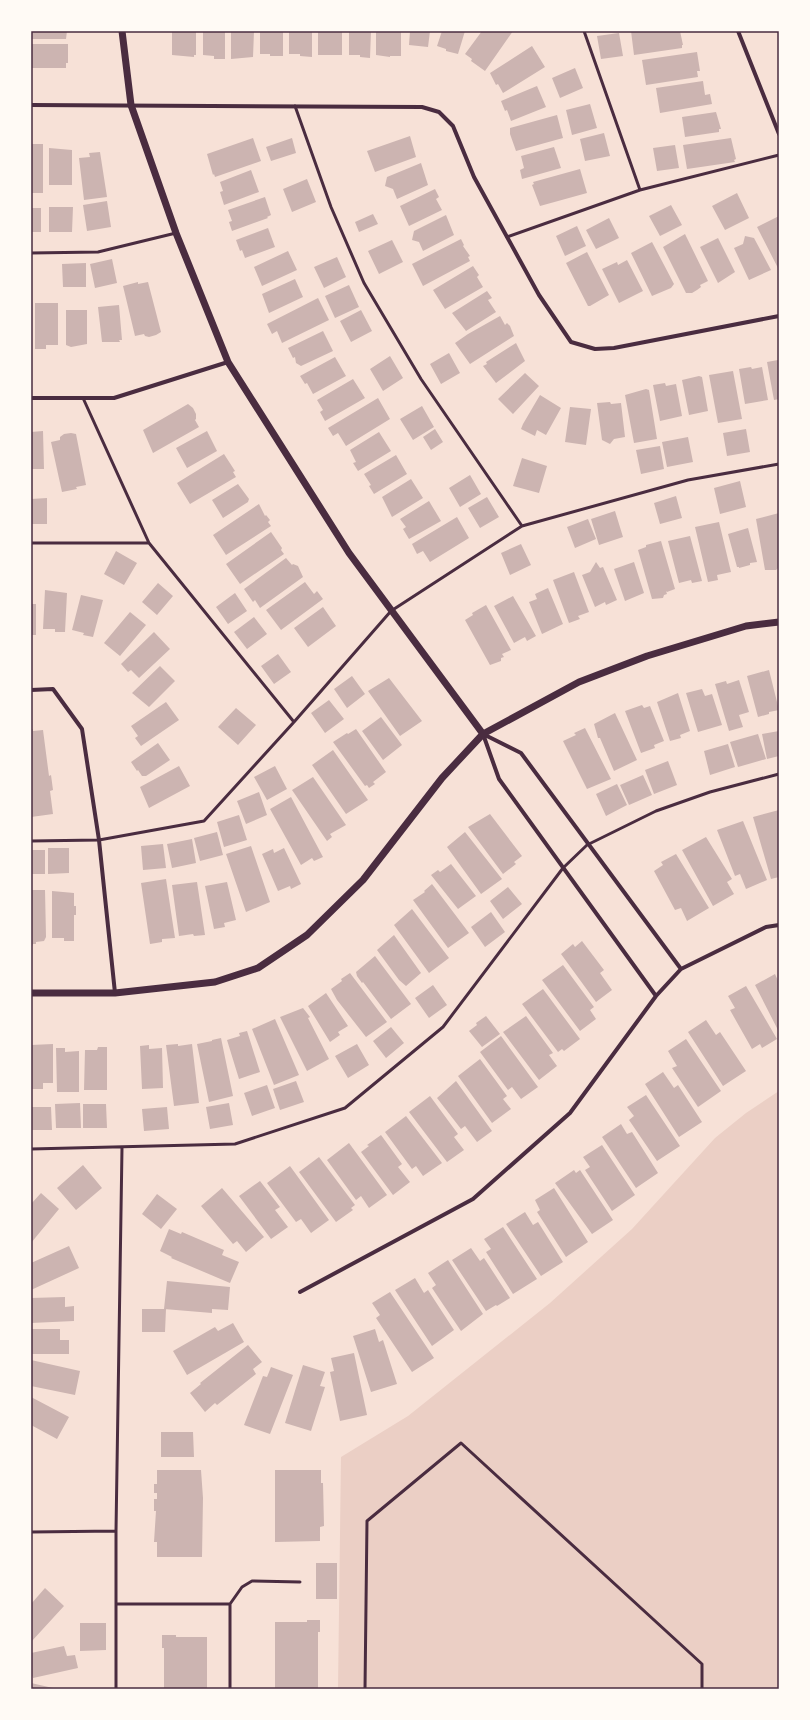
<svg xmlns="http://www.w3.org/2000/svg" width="810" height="1720" font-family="'Fira Sans Condensed',sans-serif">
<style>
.green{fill:#ebcfc5}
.building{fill:#ccb4b1}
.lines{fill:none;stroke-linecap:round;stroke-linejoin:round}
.service{stroke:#4a2c40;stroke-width:3}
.minor{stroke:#4a2c40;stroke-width:4}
.tertiary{stroke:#4a2c40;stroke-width:7}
.neatline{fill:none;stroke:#4a2c40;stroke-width:1.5}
</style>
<rect width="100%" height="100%" fill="#f7e1d7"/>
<path class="green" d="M779,1091V1689H338L341,1457L408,1416L550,1303L632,1229L715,1138L746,1113Z"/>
<path class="building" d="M32,31H67L66,39H32Z
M172,31H196V55H194V57L172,55Z
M203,31H225V59H214V56L203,55Z
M231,31H254L253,57L231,59Z
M260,31H283V56H270V54H260Z
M289,31H312V57L300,56V54H289Z
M318,31H342V55H318Z
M349,31H371L370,58L360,57V55H349Z
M376,31H401V56H390V57L376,55Z
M410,31H430L428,47L409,45Z
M442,31H465L458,54L446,51V49L437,46Z
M482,31H513L485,71L471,61L472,59L465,54Z
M631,31H680L683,45H682V48L634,55Z
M619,33L623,56L601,59L597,36Z
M31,44H68V63H66V68H31Z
M532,46L545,67L503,93L498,84L496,85L490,73Z
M697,52L700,71H697L698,77L646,85L642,60Z
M575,68L583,88L560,98L552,78Z
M703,81L705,95L710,94L712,104L660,113L656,88Z
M537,86L546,107L511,121L507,110L505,111L501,101Z
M590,104L597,128L572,135L566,110Z
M716,112L721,129H719V132L685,137L682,117Z
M557,115L563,138L516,151L510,134V128Z
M604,133L610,156L585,161L580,139Z
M410,136L416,157L375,172L367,151Z
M253,138L261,161L215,177L214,174L213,175L207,154Z
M292,138L296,153L271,161L266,147Z
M731,138L736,159L734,160L735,162L687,169L683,145Z
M31,144H43V193H31Z
M675,145L679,168L657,171L653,148Z
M554,147L561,168L522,179L520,170L524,168L521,156Z
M49,148L72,150V185H49Z
M100,152L107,197L84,200L79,158L90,157L89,153Z
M421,163L428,185L397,199L393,189L385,186L387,177Z
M580,169L587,193L540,206L532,185L534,184L533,182Z
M251,170L259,192L224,205L220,192L223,191L220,182Z
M307,179L316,202L292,212L283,189Z
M435,189L439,197L436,199L442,210L409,226L400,206Z
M737,193L749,218L725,230L712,206Z
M265,197L271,215L267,217L268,218L232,231L229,222L232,221L228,210Z
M107,201L111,227L87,231L83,205Z
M671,205L682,225L660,236L649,216Z
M49,207H73L72,232H49Z
M31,208H41V232H31Z
M373,214L378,224L359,232L355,222Z
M446,215L454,235L423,251L419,242L412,240L414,231Z
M779,216V270L757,227Z
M609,218L619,238L596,249L586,230Z
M577,226L586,246L565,256L556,236Z
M268,228L275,247L245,258L242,250L240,251L236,240Z
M685,234L708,281L700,285L701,287L697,290L692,293H686L663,247Z
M745,236L754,238L771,270L749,280L734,248L743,244Z
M718,238L735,272L718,283L700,247Z
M461,239L464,245L463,246L470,256L468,257L470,261L423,286L412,264Z
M392,240L403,262L379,274L368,251Z
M652,242L674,284L671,288L652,296L631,253Z
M288,251L297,270L262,286L254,267Z
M587,252L609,295L590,306H588L566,263Z
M337,257L346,277L324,288L314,267Z
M112,259L117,283L95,288L90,264Z
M627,260L643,291L619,303L602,269L617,262L618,265Z
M86,263V287H63L62,264Z
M473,266L479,275L477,277L483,287L445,309L433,290Z
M295,279L303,297L269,313L262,294Z
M138,282V284L148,282L161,332L156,335L149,337L145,336L144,334L135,336L123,286Z
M349,285L359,307L335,318L325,296Z
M487,291L492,298L488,300L496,312L466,331L452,313Z
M318,298L329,320L282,343L277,331L272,334L267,324Z
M35,303H58V345H46V349H35Z
M119,305L122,340H119L120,342H102L98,307Z
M66,310H87V344L71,347L66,345Z
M361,310L372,331L351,342L340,321Z
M500,316L505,325L507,323L510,326L514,336L470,364L455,343L468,334Z
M323,331L333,351L301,366L296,363L295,357L293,358L288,348Z
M516,343L525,361L496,383L483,366L487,364L486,362Z
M449,353L460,373L441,384L430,364Z
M390,356L403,378L383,391L370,369Z
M335,357L346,376L313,394L307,383L305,384L300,376Z
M778,360L779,399L774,400L767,362Z
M751,367L752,369L762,367L768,400L745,404L739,369Z
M733,371L742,419L718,423L709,375Z
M525,373L539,386L513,414L498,399Z
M699,376L702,377L708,411L689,415L682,380Z
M353,379L365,398L325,421L320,412L323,410L317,400Z
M665,383L666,386L676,384L682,416L660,421L653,385Z
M646,389L649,390L657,439L634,443L625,395Z
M540,395L561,408L546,435L537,430L535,436L521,429L523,424Z
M378,398L390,419L346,446L338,433L333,436L328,428Z
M610,402L611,404L621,403L625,437L614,439L610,444L602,440L597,403Z
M188,404L193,408L196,414V419L195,420L199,427L153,453L143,430Z
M422,406L434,427L413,440L400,419Z
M570,407L591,409L586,445L565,442Z
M435,429L443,442L431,450L423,437Z
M746,429L750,452L727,456L723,433Z
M43,431L44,469H31V432Z
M207,431L217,451L187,468L176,448Z
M379,432L391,451L358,471L353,463L356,462L350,450Z
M71,433L76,434L86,485L76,487L77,489L62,492L51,442L60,440V437L64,434Z
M688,437L693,462L667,467L662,442Z
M660,446L664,469L641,474L636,450Z
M224,454L235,471L233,472L236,477L190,504L177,483Z
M396,455L407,474L374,494L369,486L371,485L364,474Z
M522,458L547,466L539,493L513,486Z
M470,475L481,494L460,507L449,488Z
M411,479L423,498L392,517L382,497Z
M740,481L746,507L720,514L714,488Z
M238,484L249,499L248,502L223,518L212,500Z
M676,496L682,518L660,524L654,503Z
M487,497L499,517L480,528L468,508Z
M47,498V524H31V499Z
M429,501L441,521L409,539L403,529L406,527L400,519Z
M259,504L265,516L266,515L270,520L268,522L271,526L226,555L213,535Z
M615,511L623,537L599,545L591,519Z
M779,513V567L776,570H765L756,519Z
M457,517L469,538L430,562L423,551L417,554L412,544Z
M588,519L596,539L575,548L567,527Z
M719,522L731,572L717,575L718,580L708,582L695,527Z
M748,528L757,562L750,563V565L739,568V567H737L728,534Z
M271,532L282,548L281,550L284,554L240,584L226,564Z
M690,536L702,581L692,583L691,580L679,583L668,541Z
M661,541L675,589L667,592L666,591L667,594L664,595L663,598L652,599L638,550L646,547V545Z
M521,544L531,565L510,575L501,553Z
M116,551L137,563L124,585L104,574Z
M286,558L292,565L293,564L298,566L303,577L260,608L255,600L253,602L244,589Z
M596,562L600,568L603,567L617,600L606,605L605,602L595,607L582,575L590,572Z
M634,562L644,593L625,601L614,569Z
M574,572L589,612L578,616L580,619L569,623L553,580Z
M305,582L314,594L317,591L323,599L281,630L266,610Z
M158,583L173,596L157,615L142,602Z
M548,588L563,624L542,634L529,602L537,599L535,594Z
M45,590L67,593L65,632H55V629H43Z
M235,593L247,611L228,624L216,607Z
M81,595L103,600L93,637L83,635L84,633L72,630Z
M513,596L536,636L527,641L525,637L514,643L494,606Z
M31,604H36V635H31Z
M486,605L511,650L502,654L504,657L501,658V661L490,665L465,620L473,615L472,613Z
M323,607L336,626L308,647L294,628Z
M130,612L146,625L120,656L104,643Z
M254,617L267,634L247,649L234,632Z
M154,632L170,649L139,678L131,670L128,672L121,664Z
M278,654L291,672L274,684L261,666Z
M160,666L175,681L149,707L132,693Z
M769,670L779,710L769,712V714L758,717L747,676Z
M352,676L365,694L347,708L334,689Z
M389,678L422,721L400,736L368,691Z
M739,680L749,712L739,715L743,727L729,731L715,684L726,681L727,684Z
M702,689L705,696L712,694L722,725L698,732L686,693Z
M678,693L690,731L680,735L681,738L670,741L657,702Z
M329,700L344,719L325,733L311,713Z
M166,702L179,720L141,746L135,738L138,736L131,726Z
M642,705L644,708L650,706L664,741L654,745L655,748L641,753L625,711Z
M236,708L256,725L238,745L218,727Z
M615,713L637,760L614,771L600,738H598L594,724Z
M381,717L402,745L383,760L362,731Z
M585,728L611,779L587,789L563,741L576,735L574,733Z
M33,729V731L43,730L49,776L51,775L53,790L50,791L53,814L31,817V730Z
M356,729L386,772L373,782L375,784L369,788L367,785L365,786L333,742L347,733L348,734Z
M779,731V756L767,759L762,734Z
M758,734L766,759L738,767L730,742Z
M158,743L170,760L146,776H142L138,770L137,771L131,762Z
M728,744L735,767L710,775L704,751Z
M333,750L368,800L346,814L312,765Z
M668,761L677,785L654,794L645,770Z
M179,766L190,786L149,808L140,787Z
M275,766L287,789L267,800L254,777Z
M643,775L652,795L629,805L620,785Z
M313,777L346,825L330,834L332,837L327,841L292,790Z
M617,784L627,805L606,816L596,794Z
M259,792L267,815L246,824L237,801Z
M291,797L323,857L314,861L312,858L301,865L270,809Z
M779,810V877L771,879L753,817Z
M490,814L522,856L514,862L516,864L503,874L468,827Z
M239,815L247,840L224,847L217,822Z
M743,821L767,880L746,889L740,874L735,876L717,830Z
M217,832L223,855L200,861L194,838Z
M465,832L502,879L481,894L447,847Z
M706,837L732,879L727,882L734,894L713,906L682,850Z
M192,839L196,863L172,868L167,844Z
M163,844L166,868L143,870L141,846Z
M251,846L270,902L246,912L226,854Z
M48,848H69V873L48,874Z
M284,848L301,884L291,889L290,886L278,891L262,854L273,849L274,853Z
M31,850H45V874H31Z
M676,854L709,908L687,921L681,908L675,910L654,871L663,865L661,862Z
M451,864L476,896L458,909L431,875L438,870L440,872Z
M166,879L175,938L162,939V942L150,944L141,883Z
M197,882L205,935L194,936L193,934L179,936L172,885Z
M227,882L236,920L224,923L225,927L214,929L205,886Z
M432,884L469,933L448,948L413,900L425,892L424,891Z
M508,887L522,904L503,919L490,901Z
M31,890H45L46,937L44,941L36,942V944H33L31,949Z
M52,891L74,893V906H76V915H74V941H64V938H52Z
M412,909L449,958L429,973L394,925Z
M491,912L505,932L485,947L471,927Z
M394,935L421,973L406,986L399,980L377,950Z
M582,941L604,970L600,973L612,990L596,1002L561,954L573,944L575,947Z
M375,956L411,1004L391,1019L363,982L362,983L357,976L356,972Z
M563,965L594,1007L590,1010L596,1019L580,1031L542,980Z
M350,973L387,1022L366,1037L337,1000L331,989L342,981L341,979Z
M775,974L779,983V1032L755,985Z
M433,985L447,1005L429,1018L415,998Z
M746,986L777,1039L762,1048L760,1044L752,1049L730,1010L735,1008L728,996Z
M543,989L580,1039L564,1051L562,1049L558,1052L522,1004Z
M326,993L348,1026L338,1032L340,1035L330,1042L308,1006Z
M303,1008L310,1017L308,1018L329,1059L307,1071L280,1017Z
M486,1016L500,1034L482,1047L469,1031L477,1025L476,1023Z
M526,1016L553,1053L549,1055L557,1066L539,1080L503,1032Z
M275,1019L299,1075L274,1085L252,1029Z
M706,1020L716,1035L720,1032L746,1071L723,1086L688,1032Z
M391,1027L404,1043L386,1058L373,1041Z
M247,1031L260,1072L239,1079L227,1040L240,1036L239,1033Z
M501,1036L538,1087L521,1099L512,1087L508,1090L480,1052Z
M221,1038L233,1096L209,1102L197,1044L212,1041V1040Z
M686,1039L721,1091L698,1107L672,1068L677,1066L668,1051Z
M53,1044V1083H43V1089H31V1045Z
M178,1044V1046L192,1044L199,1103L174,1106L166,1045Z
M357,1044L369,1065L348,1078L335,1056Z
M149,1045V1049L162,1048L163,1088L142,1089L140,1046Z
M98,1047H107V1090H84L85,1050H97Z
M56,1048H65V1052L79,1051V1092H57Z
M480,1059L507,1096L503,1099L511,1109L492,1123L458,1076Z
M663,1072L674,1088L678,1085L702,1122L679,1137L645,1084Z
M296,1081L304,1102L280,1110L273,1089Z
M456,1081L492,1131L477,1142L465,1126L461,1129L437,1098Z
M267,1085L275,1108L252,1116L244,1093Z
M646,1095L680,1146L657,1161L629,1120L634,1116L627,1107Z
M430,1096L458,1134L454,1137L464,1150L447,1162L409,1112Z
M80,1103L81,1128H56L55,1104Z
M229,1103L233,1125L210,1129L206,1107Z
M83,1104H106L107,1128H83Z
M31,1107H51L52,1130H31Z
M167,1107L169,1129L144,1131L142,1109Z
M406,1116L442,1163L423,1176L416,1166L412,1169L385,1132Z
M621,1124L627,1134L632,1132L658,1173L636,1188L602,1137Z
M381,1135L402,1164L398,1167L410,1182L393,1195L361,1152L369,1146L367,1145Z
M349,1143L387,1195L369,1208L361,1196L356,1200L327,1160Z
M602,1145L635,1195L612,1211L585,1170L590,1167L583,1157Z
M319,1157L355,1205L351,1208L353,1210L336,1222L299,1172Z
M83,1165L102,1188L76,1210L57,1188Z
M290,1166L329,1220L311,1233L301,1219L296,1222L267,1183Z
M574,1170L576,1173L580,1170L613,1220L592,1234L555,1183Z
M260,1181L280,1207L275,1210L288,1227L271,1239L239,1196Z
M222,1188L264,1237L246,1252L237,1241L233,1244L201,1206Z
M554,1188L588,1242L566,1257L537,1212L540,1210L535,1200Z
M41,1193L59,1209L31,1243V1204Z
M157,1194L177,1209L161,1229L142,1214Z
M525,1212L533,1225L538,1222L563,1262L541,1276L506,1224Z
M503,1227L537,1279L513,1294L486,1252L491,1249L484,1239Z
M169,1229L181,1234L182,1232L224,1250L222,1255L239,1262L230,1283L171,1258L172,1257L160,1251Z
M69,1246L79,1268L31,1290V1263Z
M471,1248L480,1261L484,1258L510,1298L497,1306L496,1305L486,1311L452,1260Z
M448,1260L483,1314L461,1331L432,1288L436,1285L428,1273Z
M415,1278L424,1293L428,1290L454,1330L432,1346L395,1290Z
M167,1281L230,1287L228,1310L212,1309V1313L164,1309Z
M390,1292L434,1358L412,1372L376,1318L380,1315L372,1303Z
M65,1297V1307L74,1306V1321L31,1323V1298Z
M142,1309H166L165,1332H142Z
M233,1323L244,1342L187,1375L173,1351L215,1327L218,1331Z
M31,1329H60V1340H69V1354H31Z
M375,1329L379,1342L383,1340L397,1384L371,1392L353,1336Z
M248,1345L262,1362L253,1369L256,1374L217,1405L215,1403L205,1412L190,1393L201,1384L200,1383Z
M354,1353L367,1415L340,1421L330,1372L334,1371L331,1358Z
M31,1360L80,1371L75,1395L31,1386Z
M303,1365L325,1372L320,1386L325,1387L311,1431L285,1423Z
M271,1367L293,1375L270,1434L244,1425L263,1376L267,1377Z
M31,1397L69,1417L57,1439L31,1425Z
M161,1432H193L194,1457H161Z
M157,1470H201L203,1498L202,1557H157V1542H154L156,1511H154V1499H157V1493H154V1484H157Z
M275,1470H321V1483H323L324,1526L320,1527V1541L275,1542Z
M316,1563H337V1599H316Z
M45,1588L64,1606L31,1642V1604Z
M307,1620H320V1632H318V1689H275V1622H307Z
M80,1623H106V1650L80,1651Z
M162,1635H176V1637H207V1689H164V1648H162Z
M64,1646L67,1656L75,1655L78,1668L33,1678L31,1673V1653Z
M31,1683L53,1688L52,1689H31Z"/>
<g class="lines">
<path class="service" d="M584,31L640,190
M295,106L331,207L364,283L421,379L522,526
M507,237L640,190L779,155
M31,253L98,252L176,233
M83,398L149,543L294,722L391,611L522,526L688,480L779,464
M31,543H149
M31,841L99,840L204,821L294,722
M31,1149L235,1144L345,1108L443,1027L563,868L587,845L656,811L710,792L779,774
M31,1532L116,1531
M116,1604H230V1689
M230,1604L242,1587L252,1581L300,1582
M116,1689V1531L122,1148
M365,1689L367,1521L461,1443L702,1664V1689"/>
<path class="minor" d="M738,31L779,134
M31,105L422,107L439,112L453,126L474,177L539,295L571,342L595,349L614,348L779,316
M31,398H114L228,362
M31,690L53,689L82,729L99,840L115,993
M483,734L499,779L656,996
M483,734L521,753L681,969
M300,1292L473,1199L570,1113L656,996L681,969L766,927L779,925"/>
<path class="tertiary" d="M122,31L131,105L176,233L228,362L349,553L483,734
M31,993H115L215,982L258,968L307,935L363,880L442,778L483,734L579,682L647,656L746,626L779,622"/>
</g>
<rect width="810" height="1720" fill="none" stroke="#fffaf5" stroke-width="64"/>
<rect x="32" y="32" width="746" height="1656" class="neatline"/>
</svg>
